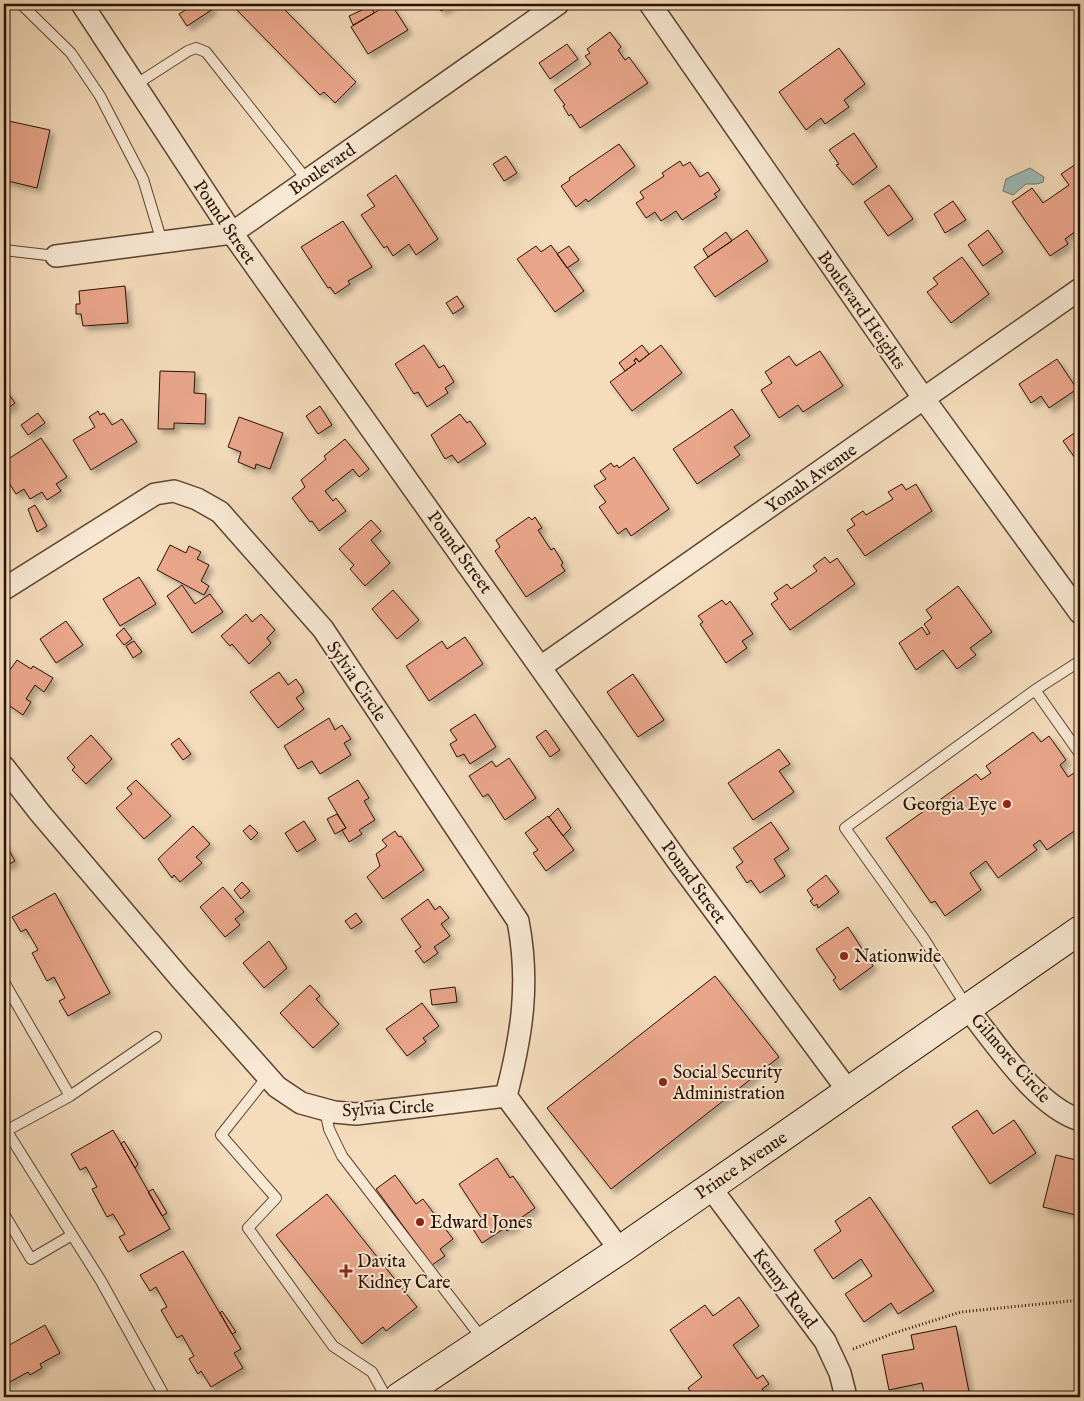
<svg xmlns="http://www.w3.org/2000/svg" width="1084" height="1401" font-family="'IM FELL English',serif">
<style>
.water{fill:#9cbbb5;stroke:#6e776d}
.building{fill:#eaa68b;stroke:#2a1000;filter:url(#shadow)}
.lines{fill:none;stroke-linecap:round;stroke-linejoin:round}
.service-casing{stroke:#5c432f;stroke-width:12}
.minor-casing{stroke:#5c432f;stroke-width:24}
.secondary-casing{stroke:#2a1000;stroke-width:30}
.path{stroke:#2a1000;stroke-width:3;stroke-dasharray:1 2.5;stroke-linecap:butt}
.service{stroke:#f8e8d3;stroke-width:10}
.minor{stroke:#f8e8d3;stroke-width:21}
.secondary{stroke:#f8e8d3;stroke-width:28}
.poi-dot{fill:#8f2418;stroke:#f8e8d3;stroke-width:2}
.labels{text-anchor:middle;stroke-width:4;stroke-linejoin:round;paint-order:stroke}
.street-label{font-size:18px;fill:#2a1000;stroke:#f8e8d3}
.poi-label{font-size:18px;fill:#2a1000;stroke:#f8e8d3;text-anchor:start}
</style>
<defs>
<filter id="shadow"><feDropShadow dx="4.5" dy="4.5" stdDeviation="2.5" flood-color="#0004"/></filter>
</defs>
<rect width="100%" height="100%" fill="#f4dcbc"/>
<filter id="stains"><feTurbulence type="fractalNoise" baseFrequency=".004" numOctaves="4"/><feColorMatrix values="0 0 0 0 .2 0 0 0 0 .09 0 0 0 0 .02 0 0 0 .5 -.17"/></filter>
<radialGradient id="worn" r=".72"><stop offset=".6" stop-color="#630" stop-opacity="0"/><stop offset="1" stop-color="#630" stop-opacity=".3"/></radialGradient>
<path class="water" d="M1030,168L1044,177L1043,182L1037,184H1026L1013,195L1003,191L1006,179Z"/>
<path class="building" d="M195,4H209L213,9L187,26L179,14Z
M231,4H279L356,82L335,103L324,92L320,95Z
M389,4H391L408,30L368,54L351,27Z
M436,4H454L441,11Z
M371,6L374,13L353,25L349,16Z
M610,32L621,47L618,50L625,60L629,57L648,83L580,128L571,114L569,116L563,106L565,105L554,90L591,64L585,56L590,53L587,49Z
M567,44L578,59L550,79L539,63Z
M839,48L865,84L844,100L849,107L825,124L821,118L806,130L779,92Z
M4,120L50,130L37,188L4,180Z
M854,133L877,167L853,185L836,165L839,164L829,150Z
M619,144L635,166L588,202L586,199L576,207L561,186L570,180L569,178Z
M506,156L517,173L504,181L493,164Z
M680,161L683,166L690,162L700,177L708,172L720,190L714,194L717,197L682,220L676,211L661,221L655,212L646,218L636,203L644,198L640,192L664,176L662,173Z
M1076,164L1080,169V228L1065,239L1068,244L1050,256L1012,202L1032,188L1043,203L1069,185L1061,174Z
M396,175L438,239L416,255L409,244L393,256L387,246L384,248L361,215L375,206L367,195Z
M889,185L913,219L888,236L864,202Z
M953,201L966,220L945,233L934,214Z
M343,221L372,267L348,281L350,284L335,294L330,287L328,288L301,247Z
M747,230L768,261L715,297L694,267Z
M988,230L1003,252L983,266L968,245Z
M726,232L732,241L708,257L703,249Z
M551,245L584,291L555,312L517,259L536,246L541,252Z
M569,246L579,260L567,268L557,254Z
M962,257L989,294L951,323L927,292L938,284L933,278Z
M125,286L128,323L83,326L81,314H76V304H80L79,291Z
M457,296L464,307L453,314L446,303Z
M424,345L439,368L444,365L454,382L445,388L448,393L427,407L418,392L414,394L395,364Z
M642,345L649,354L639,362L636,358L634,361L636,363L625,371L619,363Z
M661,345L682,373L632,411L610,382L636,363L634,361L636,358L639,362Z
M820,351L843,386L803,412L798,405L779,418L761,390L772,383L765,372L789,356L796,366Z
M1057,359L1077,389L1049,408L1041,396L1031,403L1019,384Z
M160,371L195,372L194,393L206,394L205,424L174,423V429H158Z
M4,387L15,403L4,411Z
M320,406L332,425L318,434L306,416Z
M732,409L750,436L734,447L740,455L697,484L673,449Z
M98,411L100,415L104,413L112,425L122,419L137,442L91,470L73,440L95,427L89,417Z
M38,413L45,423L28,435L21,425Z
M460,414L467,423L470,421L486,444L458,463L452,455L445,459L431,435Z
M239,417L283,433L270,469L256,464L255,469L238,462L241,452L228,447Z
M1080,429V465L1063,441Z
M41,438L67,477L56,484L61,491L47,500L42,492L30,499L24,489L16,494L4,475V470L9,467L5,461Z
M345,439L369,469L359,477L353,469L325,491L333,501L336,498L346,511L319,531L312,521L310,522L292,498L305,487L301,480L326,459L324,456Z
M634,457L669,509L631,536L626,528L618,534L599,507L606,502L594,486L606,479L600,471L611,463L614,467L617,465L619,468Z
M902,484L906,490L916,484L932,511L865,556L847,530L855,525L851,519L863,511L866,515L893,499L888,492Z
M35,505L47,526L37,532L28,509Z
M529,517L532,520L535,517L542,528L538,530L551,550L554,548L563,563L561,565L565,571L526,597L495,551L500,547L496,540Z
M371,520L381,531L371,540L390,563L365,586L350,569L354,565L339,549Z
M170,545L186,553L189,546L201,552L197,559L209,565L201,581L209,586L204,595L157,570Z
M825,557L830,563L837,558L855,584L790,630L771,604L778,599L774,593L787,584L791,589L817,571L813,566Z
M139,577L156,604L120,626L103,599Z
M182,585L195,604L210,594L223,612L192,633L167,596Z
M958,586L992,632L970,648L976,655L957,669L943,650L916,670L899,643L922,627L927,635L930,633L924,624L932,618L926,610Z
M393,590L419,620L397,639L372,609Z
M722,600L726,605L730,601L753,634L742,641L747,648L726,663L700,624L703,622L698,616Z
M246,614L252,622L261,614L275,630L267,638L271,643L249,664L232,644L230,646L221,636Z
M66,621L83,645L56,663L40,639Z
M124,628L132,639L124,645L116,635Z
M465,637L483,664L429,701L406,666L442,641L447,649Z
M134,641L142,652L133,658L126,646Z
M17,660L31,669L33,666L53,678L44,692L35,685L26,699L31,702L23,715L4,702V667L10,670Z
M279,672L288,685L296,679L301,686L304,692L296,698L304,709L278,728L250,692Z
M633,674L664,720L638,737L607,692Z
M475,714L496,747L470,764L464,754L457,757L452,748L450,744L457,740L450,730Z
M329,718L335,730L342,725L351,739L344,743L351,755L320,774L312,761L298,769L284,746Z
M546,730L560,750L550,757L536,737Z
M1033,732L1041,742L1049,736L1066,760L1060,765L1068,777L1074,773L1080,781V827L1047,850L1040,840L1033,845L1037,850L998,878L986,861L970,873L981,890L945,916L935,901L931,903L886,838L976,774L981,780L991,773L986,766Z
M91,735L112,759L86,784L72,770L75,767L67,758Z
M179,738L191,754L183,760L171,744Z
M779,749L790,764L779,771L794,792L753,820L728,783Z
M509,758L536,798L505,820L488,794L483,797L469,776L492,761L496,767Z
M136,780L171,816L144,839L116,808L132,794L127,788Z
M358,780L369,798L364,801L375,820L359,830L362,834L349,842L342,830L346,828L328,798Z
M558,808L571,828L563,836L549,817Z
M337,814L346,828L335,834L327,819Z
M548,816L574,850L546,871L533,853L538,850L525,833Z
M304,821L316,840L297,852L285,833Z
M771,822L789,849L774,859L785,876L760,893L751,880L747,883L736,867L743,862L733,848Z
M250,825L258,833L251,840L243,831Z
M193,826L210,844L196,857L202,863L180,882L174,875L172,878L158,859Z
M395,831L399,837L401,836L424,870L383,899L367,877L380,866L376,854L387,846L382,840Z
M4,841L15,861L4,867Z
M826,875L839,892L818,908L817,904L814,906L810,901L813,899L807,890Z
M242,882L250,891L241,899L234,890Z
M223,887L244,912L235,919L240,925L225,937L200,907Z
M55,893L110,993L68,1016L59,1001L65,998L64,996L54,977L47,981L32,953L38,950L36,946L26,929L21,932L12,917Z
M428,899L435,910L440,906L449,918L441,924L450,936L434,947L438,953L424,963L415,951L421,947L401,919Z
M356,913L362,922L351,929L345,921Z
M848,927L873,966L840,990L833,980L836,978L816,949Z
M269,941L287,968L264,988L243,963Z
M715,976L779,1057L611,1189L547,1108Z
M310,985L320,996L316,999L339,1024L313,1048L280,1013Z
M455,987L457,1002L432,1005L430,990Z
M422,1003L439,1026L423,1038L426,1042L407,1056L386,1029Z
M977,1110L993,1134L1014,1120L1036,1153L990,1184L952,1127Z
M113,1130L170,1229L128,1252L119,1237L125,1234L113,1214L107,1217L92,1189L97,1187L86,1167L80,1170L71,1154Z
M124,1141L138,1164L135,1168L121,1144Z
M1056,1155L1080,1161V1216L1043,1207Z
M497,1158L510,1178L513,1176L535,1208L515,1222L517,1224L507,1231L505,1228L482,1243L471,1226L482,1219L459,1184Z
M395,1175L416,1204L423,1199L453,1239L440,1249L445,1256L432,1265L376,1189Z
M153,1189L167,1213L162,1216L148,1192Z
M327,1194L417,1307L386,1331L383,1327L362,1344L276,1235Z
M870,1197L934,1291L898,1314L891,1303L864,1322L845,1294L872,1276L861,1259L833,1279L814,1250L841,1231L835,1221Z
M183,1251L241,1349L234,1353L243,1368L211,1387L201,1371L198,1374L189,1359L194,1356L182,1335L177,1338L161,1310L167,1307L156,1287L150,1291L140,1275Z
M739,1297L759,1326L733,1345L757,1379L763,1375L769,1384L762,1389L768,1397H694L688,1388L702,1377L670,1330L705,1305L713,1316Z
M222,1311L236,1332L232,1334L220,1313Z
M45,1325L60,1353L40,1364L42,1368L30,1375L28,1372L6,1384L4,1379V1348Z
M956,1326L970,1397H925L922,1383L889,1390L882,1355L914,1349L911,1335Z"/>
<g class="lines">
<defs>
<path id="service" d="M21,4L71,53L100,96L143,179L162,242
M135,85L188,51L196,48L206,52L307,180
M4,250L56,256
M1080,661L1035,690L1080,754
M4,982L70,1096L4,1132
M967,1007L924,939L845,828L1035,690
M267,1077L221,1135L276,1198L248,1228L333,1346L372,1372L386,1397
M70,1096L156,1037
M325,1110L329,1129L342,1156L484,1341
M6,1130L101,1281L165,1397
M4,1214L31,1259L72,1235"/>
<path id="minor" d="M82,4L232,233L679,863L849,1092
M650,4L924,399L1080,613
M56,256L232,233L558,4
M4,589L155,494L174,491L197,499L220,512L323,629L518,921C530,983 522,1035 506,1096
M542,666L1080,289
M4,767L40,813L180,978L277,1087L301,1103L334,1112L356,1114L506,1096
M968,1009C997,1045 1036,1106 1080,1120
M506,1096L620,1250
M710,1187L825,1341L840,1373L846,1397"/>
<path id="secondary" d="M399,1397L620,1250L1080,930"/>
</defs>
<use href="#service" class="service-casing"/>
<use href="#minor" class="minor-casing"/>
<use href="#secondary" class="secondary-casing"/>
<path class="path" d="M853,1349L894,1333L961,1312L1080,1300"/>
<use href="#service" class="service"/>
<use href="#minor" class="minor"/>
<use href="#secondary" class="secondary"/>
</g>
<g class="poi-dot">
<circle cx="1007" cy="804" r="5"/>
<circle cx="844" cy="956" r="5"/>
<circle cx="663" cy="1082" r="5"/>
<circle cx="420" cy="1222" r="5"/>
<path d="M343.5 1263.5h5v5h5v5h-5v5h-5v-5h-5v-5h5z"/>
</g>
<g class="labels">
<g class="street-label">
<text transform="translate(322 169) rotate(-35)" y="6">Boulevard</text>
<text transform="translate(225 222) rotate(56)" y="6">Pound Street</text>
<text transform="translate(862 310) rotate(55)" y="6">Boulevard Heights</text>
<text transform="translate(811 478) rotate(-35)" y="6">Yonah Avenue</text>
<text transform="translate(460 552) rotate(54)" y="6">Pound Street</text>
<text transform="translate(357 681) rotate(56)" y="6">Sylvia Circle</text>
<text transform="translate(694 882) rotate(54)" y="6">Pound Street</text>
<text transform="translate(1011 1058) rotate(49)" y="6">Gilmore Circle</text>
<text transform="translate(388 1108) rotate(-3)" y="6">Sylvia Circle</text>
<text transform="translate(741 1165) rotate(-34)" y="6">Prince Avenue</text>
<text transform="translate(785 1288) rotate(53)" y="6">Kenny Road</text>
</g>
<g class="poi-label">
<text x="997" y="810" text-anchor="end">Georgia Eye</text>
<text x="854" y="962">Nationwide</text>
<text x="673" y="1078">Social Security<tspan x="673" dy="21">Administration</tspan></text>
<text x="430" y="1228">Edward Jones</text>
<text x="357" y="1267">Davita<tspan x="357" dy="21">Kidney Care</tspan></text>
</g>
</g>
<rect width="1084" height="1401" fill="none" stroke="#f4dcbc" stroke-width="20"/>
<rect x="5" y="5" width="1074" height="1391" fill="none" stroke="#2a1000" stroke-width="2.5"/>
<rect x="10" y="10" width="1064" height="1381" fill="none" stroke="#2a1000"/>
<rect width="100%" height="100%" filter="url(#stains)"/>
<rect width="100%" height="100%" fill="url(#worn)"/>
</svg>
